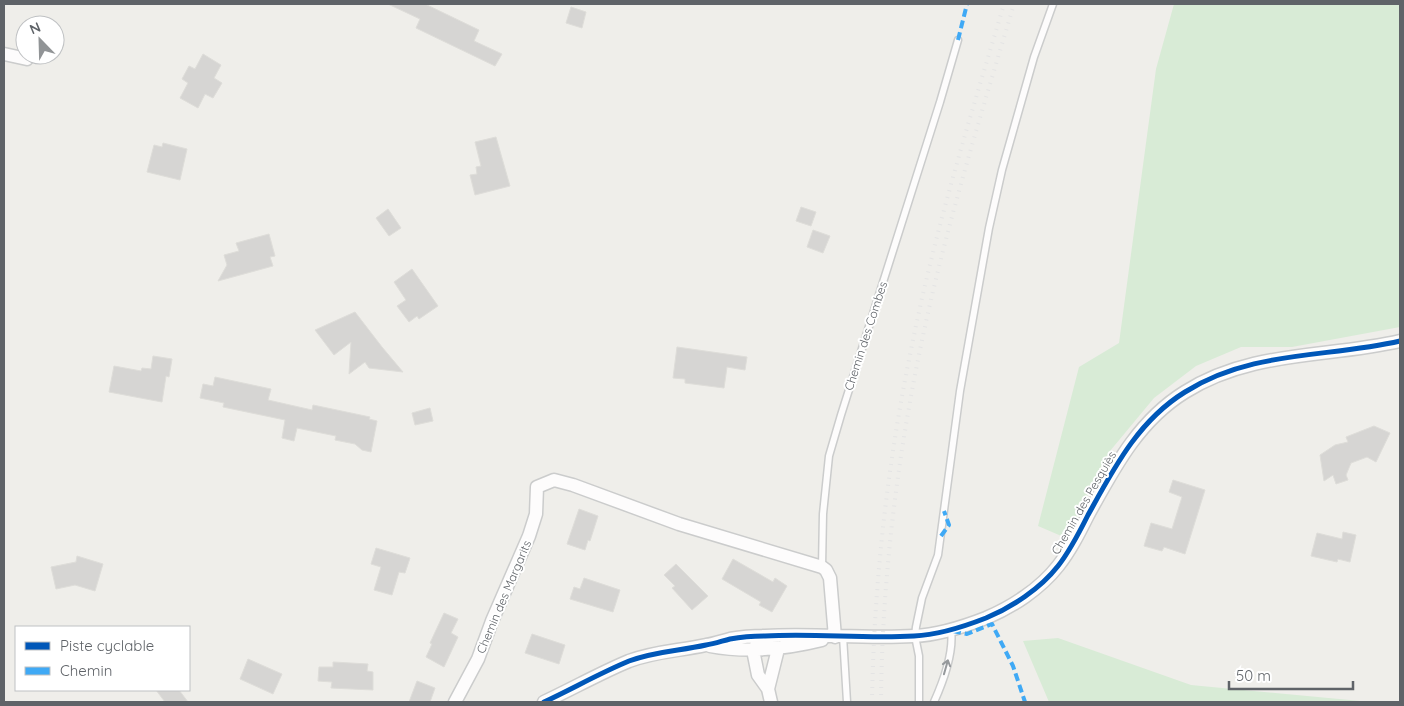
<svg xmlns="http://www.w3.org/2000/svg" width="1404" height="706" font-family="Quicksand,sans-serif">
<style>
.green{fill:#d8ebd6}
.building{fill:#d6d5d3;stroke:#deddd9}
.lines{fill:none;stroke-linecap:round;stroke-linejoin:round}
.lane-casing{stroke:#cbcccc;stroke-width:9}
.street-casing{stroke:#cbcccc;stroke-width:15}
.lane{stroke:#fdfcfc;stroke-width:6}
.street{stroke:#fdfcfc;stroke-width:12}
.rail{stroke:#e4e4e4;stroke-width:4;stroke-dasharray:1 6;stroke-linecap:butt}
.quiet{stroke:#3fa9f5;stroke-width:4;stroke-dasharray:8 4;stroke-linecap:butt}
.cycleway-casing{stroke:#fff;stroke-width:8}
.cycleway{stroke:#0057b8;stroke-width:5}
.oneway{stroke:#96999c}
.labels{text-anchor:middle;stroke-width:4;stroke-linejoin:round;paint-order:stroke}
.street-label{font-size:12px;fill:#5f6368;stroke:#fff}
</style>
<rect width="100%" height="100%" fill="#efeeea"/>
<path class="green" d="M1174,4H1400V327L1292,347H1241L1196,366L1154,398L1110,451L1066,538L1038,526L1079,367L1119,343L1156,69Z
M1058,638L1191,685L1371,702H1049L1023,641Z"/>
<path class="building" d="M388,4H425L479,30L474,41L502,54L495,66L416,28L420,19Z
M571,7L586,12L582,28L566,23Z
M203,54L221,65L214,78L222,83L213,98L205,94L198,108L180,98L188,83L182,79L189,66L195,69Z
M496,137L510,186L475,195L470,175L477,174L476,167L481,166L475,142Z
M163,143L187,149L180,180L147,172L154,145L162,147Z
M801,207L816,212L811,226L796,221Z
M388,209L401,228L389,236L376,218Z
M813,230L830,236L823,253L807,247Z
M269,234L275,256L270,257L273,266L218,281L227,265L224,255L239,251L236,243Z
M412,269L438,306L419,319L417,316L409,322L397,306L406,300L394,282Z
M355,312L382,347L403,372L369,368L365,362L349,374L351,342L334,355L315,330Z
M677,347L747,357L745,370L727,367L724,388L685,383V379L673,378Z
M153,356L172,359L169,377L166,376L162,402L109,392L114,366L141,371L142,368L151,369Z
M215,377L271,389L268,400L312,410L313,405L370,417L369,419L377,421L371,452L362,450L355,444L335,440L336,436L297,428L294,441L282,438L285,420L223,407L224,403L200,398L203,384L213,386Z
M430,408L433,421L415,425L412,413Z
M1374,426L1390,433L1376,462L1367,457L1351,463L1346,475L1348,480L1336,484L1333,475L1324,481L1320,455L1335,445L1348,442L1346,437Z
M1173,480L1205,490L1185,554L1164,547L1162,551L1144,546L1151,523L1172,529L1182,497L1169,492Z
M579,509L598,516L590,541L588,540L585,550L567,544Z
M1343,532L1356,535L1350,562L1338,559L1337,562L1311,556L1317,533L1342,539Z
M376,548L410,558L405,573L399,572L392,595L374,590L381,567L371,564Z
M77,556L103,564L95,591L75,585L56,589L51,567L76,562Z
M733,559L773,582L775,578L787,586L772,612L759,605L761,602L722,579Z
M676,564L708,596L692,610L672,588L675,586L664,575Z
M584,578L620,590L613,612L570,599L574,587L580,589Z
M444,613L458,619L451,633L458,637L444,667L426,657L432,644L430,643Z
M532,634L565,645L559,664L525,653Z
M248,659L282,674L273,694L240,679Z
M333,662L368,664L367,671L373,672V690L331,688L332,682L318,681L319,667H333Z
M417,681L435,688L430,702H409Z
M156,690H179L188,702H165Z"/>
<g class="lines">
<defs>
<path id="lane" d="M822,567L823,514L829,456L841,415L940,102L958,40
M843,636L847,702
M919,702V656L915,636L916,627L922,598L938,555L960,391L989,228L1002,170L1034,57L1053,4
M934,702C943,682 954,653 951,630"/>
<path id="street" d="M4,54L27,59
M710,646C747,653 786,649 822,640
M768,689L777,653V648L763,636L753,650L758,675L768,689L771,702
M455,702L478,659L492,621L529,536L536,514L537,487L554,480L573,485L679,524L822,567L826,570L830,578L835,637
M544,702C572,689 600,673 629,661C656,651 679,651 706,645C714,644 722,641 730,639C741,637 754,636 765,636C814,633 864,639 914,636C938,635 963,627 986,618C1012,607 1040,589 1058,566C1070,551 1079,533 1088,515C1114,468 1138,421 1185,392C1251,350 1327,358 1400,341"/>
</defs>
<use href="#lane" class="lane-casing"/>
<use href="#street" class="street-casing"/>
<use href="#lane" class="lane"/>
<use href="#street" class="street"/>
<path class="rail" d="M872,702C874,584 887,466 911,350C934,233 970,118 1004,4
M881,702C882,584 896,466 920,350C944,233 980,118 1014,4"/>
<path class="quiet" d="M958,40L967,4
M941,536L949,525L944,511
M953,631L967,634L992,624L1013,666L1025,702"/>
<defs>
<path id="cycleway" d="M544,702C572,689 600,673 629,661C656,651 679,651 706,645C714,644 722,641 730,639C741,637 754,636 765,636C814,633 864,639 914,636C938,635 963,627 986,618C1012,607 1040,589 1058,566C1070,551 1079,533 1088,515C1114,468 1138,421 1185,392C1251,350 1327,358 1400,341"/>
</defs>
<use href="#cycleway" class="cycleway-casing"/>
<use href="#cycleway" class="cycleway"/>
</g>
<defs><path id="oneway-shaft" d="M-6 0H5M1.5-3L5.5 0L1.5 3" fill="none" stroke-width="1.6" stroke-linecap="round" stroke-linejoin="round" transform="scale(1.25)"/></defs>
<use class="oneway" href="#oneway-shaft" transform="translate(946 667) rotate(-74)"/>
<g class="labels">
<g class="street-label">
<text transform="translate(866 336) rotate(-72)" y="4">Chemin des Combes</text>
<text transform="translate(1084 503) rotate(-60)" y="4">Chemin des Pesquiès</text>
<text transform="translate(504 597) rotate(-67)" y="4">Chemin des Margarits</text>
</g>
</g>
<rect width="1404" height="706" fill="none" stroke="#5f6368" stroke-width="10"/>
<rect x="15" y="626" width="175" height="65" fill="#ffffff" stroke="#bfc1c3"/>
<rect x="25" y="642" width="25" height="8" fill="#0057b8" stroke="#bfc1c3"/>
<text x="60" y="651" font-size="15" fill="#5f6368">Piste cyclable</text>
<rect x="25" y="667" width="25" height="8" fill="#3fa9f5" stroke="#bfc1c3"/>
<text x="60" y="676" font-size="15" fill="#5f6368">Chemin</text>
<g transform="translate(40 40) rotate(337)"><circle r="24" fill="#ffffff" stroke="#bfc1c3"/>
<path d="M0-4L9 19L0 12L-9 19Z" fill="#919496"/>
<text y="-8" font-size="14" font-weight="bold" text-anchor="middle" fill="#5f6368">N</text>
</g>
<path d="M1229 681v8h124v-8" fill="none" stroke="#5f6368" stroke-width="2.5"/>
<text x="1236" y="681" font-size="15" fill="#5f6368" stroke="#ffffff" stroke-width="4" paint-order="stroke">50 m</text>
</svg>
